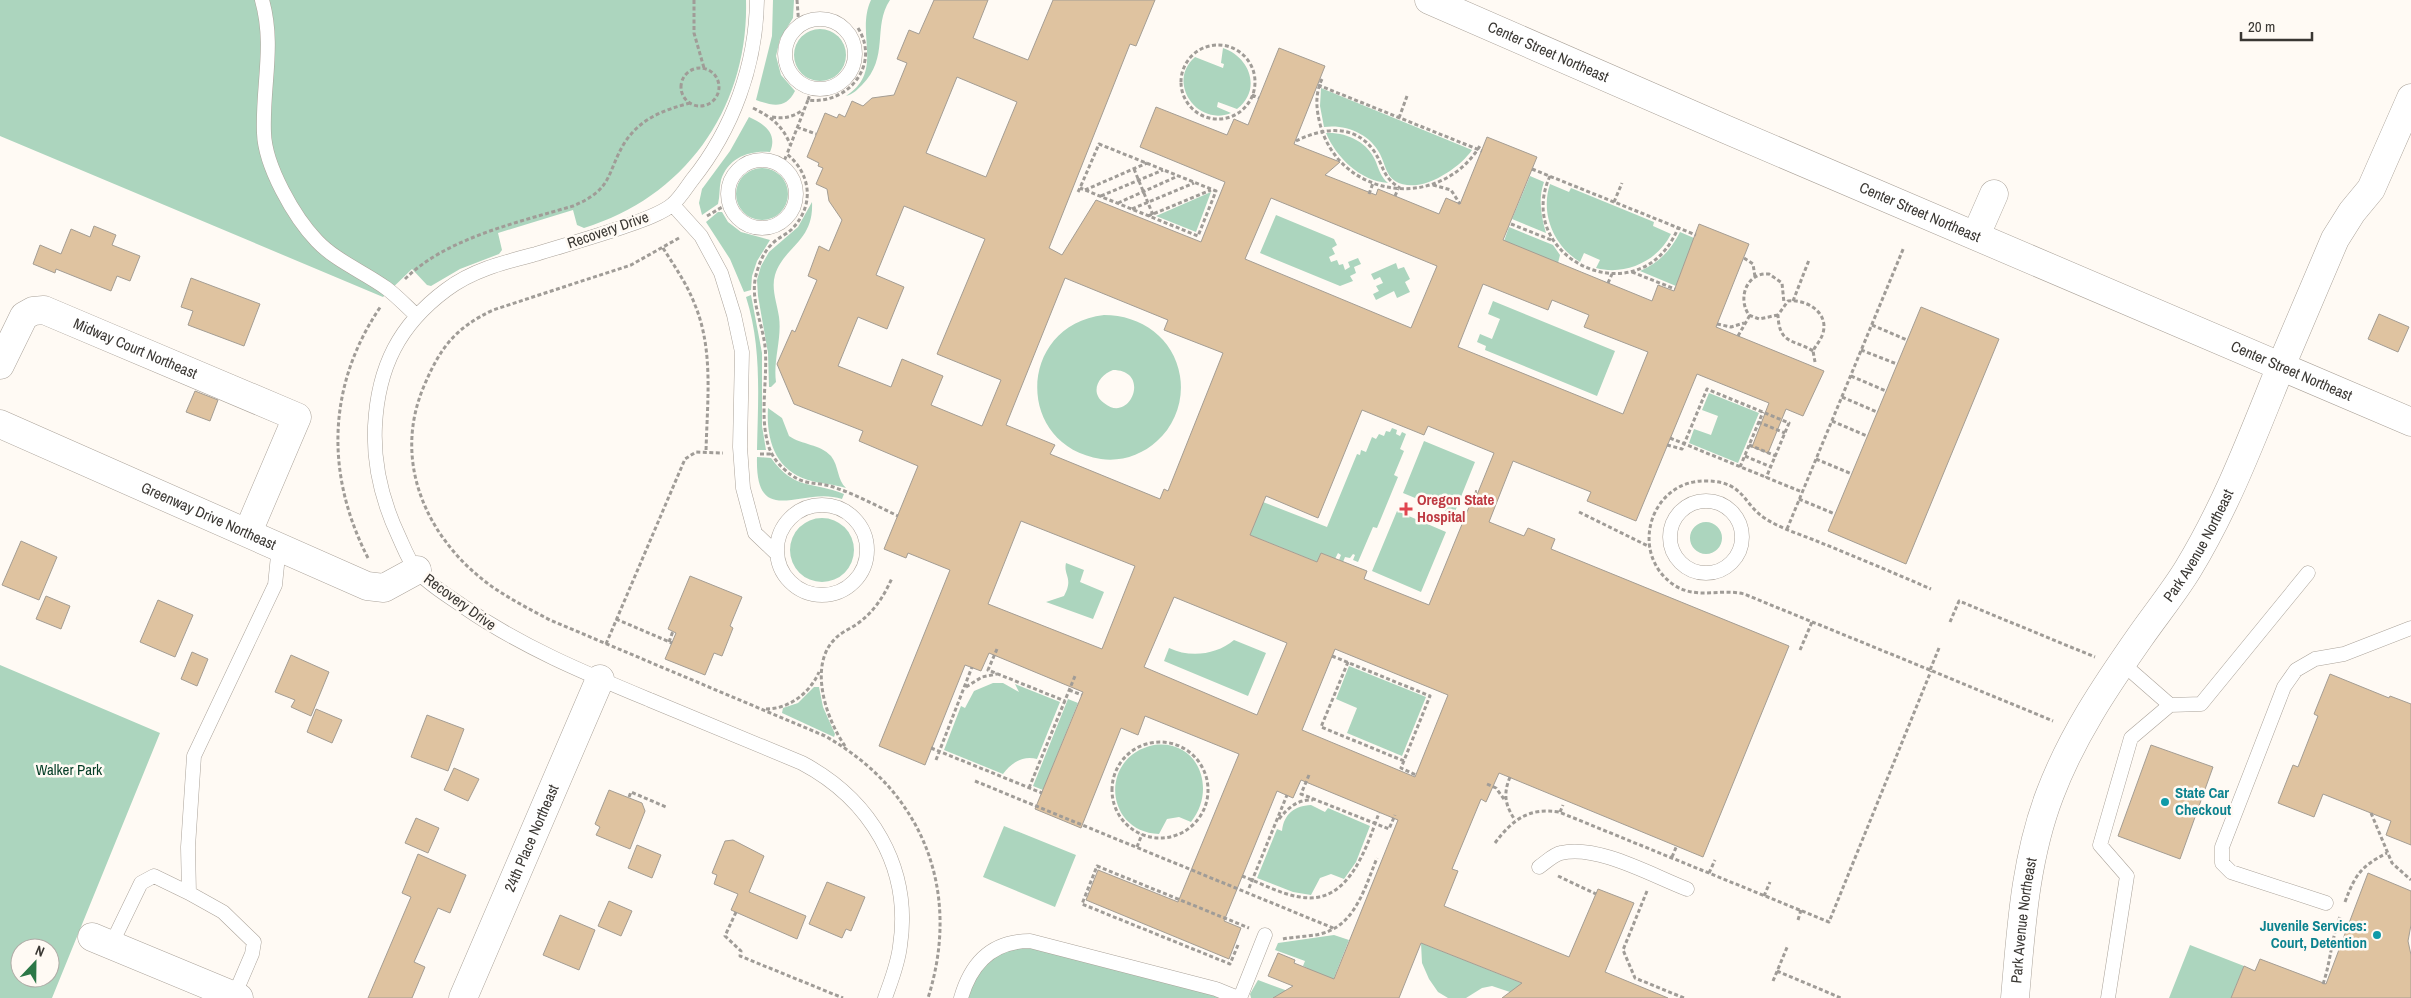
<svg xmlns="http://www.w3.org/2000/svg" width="2411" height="998" font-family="'Archivo Narrow',sans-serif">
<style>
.green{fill:#acd5be;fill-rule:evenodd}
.building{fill:#dfc3a0;stroke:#a49d93;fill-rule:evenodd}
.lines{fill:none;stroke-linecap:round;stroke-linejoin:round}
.service-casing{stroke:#aba39a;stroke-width:15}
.minor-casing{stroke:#aba39a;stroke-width:29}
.tertiary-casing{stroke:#aba39a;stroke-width:29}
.secondary-casing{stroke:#aba39a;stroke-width:29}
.path{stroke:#a09c97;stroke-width:3;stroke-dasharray:4 2.5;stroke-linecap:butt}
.service{stroke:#fff;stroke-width:14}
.minor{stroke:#fff;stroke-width:28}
.tertiary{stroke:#fff;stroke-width:28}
.secondary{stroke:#fff;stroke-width:28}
.health-dot{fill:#e0444e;stroke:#fffaf4;stroke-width:2}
.culture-dot{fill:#0f9aa8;stroke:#fffaf4;stroke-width:2}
.labels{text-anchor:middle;stroke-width:5;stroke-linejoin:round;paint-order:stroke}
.street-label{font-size:15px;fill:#3a3733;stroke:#fffaf4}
.health-label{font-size:15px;font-weight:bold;fill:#be3a42;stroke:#fffaf4;text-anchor:start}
.park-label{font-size:15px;fill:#043d26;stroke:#fffaf4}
.culture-label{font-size:15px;font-weight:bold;fill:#0d838f;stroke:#fffaf4;text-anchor:start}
</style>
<rect width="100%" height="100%" fill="#fffaf4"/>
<path class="green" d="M0,0H746C749,107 686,197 584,228L577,225L573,210L498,233L502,250L499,254L460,269L431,286L427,285L412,269L383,297L0,136Z
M773,0H794L793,18L780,39L776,56L781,75L795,91C786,109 773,106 756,100L772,36Z
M871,0H890C872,27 890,57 862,85C857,90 853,94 846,96C885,71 855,34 871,0Z
M794 55a26 26 0 1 1 52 0a26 26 0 1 1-52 0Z
M1223,48C1250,57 1262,90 1237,109L1218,102L1217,107L1231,113C1197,127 1166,82 1195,57L1223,68L1224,64L1221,63Z
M1321,88L1472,150C1459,169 1419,196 1395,181C1386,175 1385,164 1380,154C1370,134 1346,124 1324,127L1320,106Z
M749,117C764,124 778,133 770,152C749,150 728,158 721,180C719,188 720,196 718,204L702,215L699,203L702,189L730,151Z
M1326,133C1347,132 1368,142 1376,162C1379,170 1381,177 1388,183C1360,181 1336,157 1326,133Z
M736 194a26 26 0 1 1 52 0a26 26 0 1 1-52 0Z
M1530,176L1544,182C1538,199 1541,216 1546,233L1512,219Z
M1550,184L1569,192L1571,188L1654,222L1653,226L1671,234C1658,261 1625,276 1596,268L1600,260L1584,253L1580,262C1554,246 1540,214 1550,184Z
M1211,192L1196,232L1156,216Z
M812,202C814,242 784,246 775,275C771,289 777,303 779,317C782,339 773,360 776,382L771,387H769L768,353L758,296L757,280L761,266L769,252L798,227Z
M718,212H722L728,222L741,232L770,240L757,261L752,276L751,290L744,292L730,259L706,222Z
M1276,215L1334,239L1337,245L1332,248L1335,254L1329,257L1331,262L1337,260L1339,265L1343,264L1345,270L1350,267L1348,262L1358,258L1361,264L1354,267L1356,273L1350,276L1353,281L1340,286L1260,253Z
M1509,227L1553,245L1560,255L1558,263L1504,241Z
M1680,232L1694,238L1676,286L1640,271C1659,263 1671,250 1680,232Z
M1396,263L1398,269L1404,267L1410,279L1405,282L1410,292L1397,298L1394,291L1376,300L1373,294L1379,291L1376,286L1383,283L1380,277L1374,280L1371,274Z
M751,295L762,353V426L766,450H757C758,398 762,347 746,297Z
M1493,301L1615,351L1597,396L1485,350L1486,346L1477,342L1480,334L1492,339L1500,319L1488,314Z
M1104,315C1141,315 1174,338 1180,376C1184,400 1175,425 1157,441C1142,455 1121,462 1101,459C1014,446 1017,325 1104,315ZM1113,370C1152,370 1130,425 1104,403C1089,392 1099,375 1113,370Z
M1709,393L1759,413L1738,463L1689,443L1694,429L1711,435L1718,416L1702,410Z
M768,408L782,418L789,436C802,445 820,444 831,456C839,466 837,480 846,488C834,484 821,484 808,480C775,470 766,439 768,408Z
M1392,428L1397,430L1396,434L1400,436L1402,432L1406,434L1400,449L1404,451L1394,475L1398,477L1377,528L1373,527L1358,562L1353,560L1355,555L1353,554L1350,558L1345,557L1343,562L1339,560L1341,555L1338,553L1335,559L1321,553L1317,562L1250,535L1263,502L1327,527L1357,454L1360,455L1361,450L1366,452L1372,437L1376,439L1379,434L1384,436L1386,431L1390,432Z
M1424,441L1475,462L1454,514L1403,493Z
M757,457L771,458C795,491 812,481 844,494L842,499C802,485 755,531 757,457Z
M1397,511L1446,532L1421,592L1372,571Z
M790 550a32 32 0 1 1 64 0a32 32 0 1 1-64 0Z
M1690 538a16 16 0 1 1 32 0a16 16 0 1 1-32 0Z
M1066,563L1084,570L1080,582L1104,592L1093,619L1046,602L1064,596C1074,578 1063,575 1066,563Z
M1234,640L1266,653L1248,696L1164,661L1169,648C1190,658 1216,655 1234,640Z
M0,665L160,733L52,998H0ZM20,948H50V978H20Z
M1349,666L1426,697L1402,756L1347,733L1357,708L1336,699Z
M993,683H1003L1019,692L1015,684L1060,702L1037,759C1023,755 1011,763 1003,774L944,750L961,706L965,708L974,691Z
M814,687H819L823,707L835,734L834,737L782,713L783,708L798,703Z
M1068,699L1078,703L1043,790L1033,786Z
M1154,745C1199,739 1217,790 1191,822L1179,817L1167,819L1159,834C1104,832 1099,756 1154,745Z
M1311,805L1325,812L1328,808L1370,826L1356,862L1344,879L1331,874L1320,878L1311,895L1293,892L1257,878L1277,829L1282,831C1284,814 1294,806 1311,805Z
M1004,826L1076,855L1055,907L983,877Z
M1334,935L1349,940L1326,998H1251L1250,994L1258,980L1296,994L1307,968L1303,966L1305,961L1275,950L1278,943Z
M1421,943L1547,993L1510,992L1492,986L1482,988L1466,998H1448L1438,992L1429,979L1422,963Z
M2190,945L2244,966L2231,998H2169Z
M1023,947L1046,950L1223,998H967C976,968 993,953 1023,947Z"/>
<path class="building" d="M934,0H988L973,38L1028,60L1053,0H1155L1136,46L1130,44L1049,248L1062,255L1096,200L1201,242L1225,182L1140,147L1156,107L1227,135L1234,119L1248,125L1279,48L1325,66L1294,144L1340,162L1325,175L1376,195L1378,189L1439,214L1446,198L1460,204L1487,137L1537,157L1503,240L1652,301L1658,285L1674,291L1699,224L1749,244L1716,327L1824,371L1803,416L1786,409L1768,453L1752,447L1769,403L1697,374L1636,521L1587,501L1591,492L1513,461L1489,522L1524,536L1528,528L1555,539L1551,549L1789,646L1703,857L1499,773L1486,802L1481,799L1452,869L1458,871L1444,906L1569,957L1598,889L1634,903L1605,972L1668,998H1502L1522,983L1421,943L1399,998H1273L1293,986L1268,976L1278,953L1295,960L1294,963L1334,979L1398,820L1301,780L1293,798L1277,791L1224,921L1241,928L1229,959L1086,900L1098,870L1178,902L1239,754L1145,716L1138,735L1121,728L1081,828L1035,809L1083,692L989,653L981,671L965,665L925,765L879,746L950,570L908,553L906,558L884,549L918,466L859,441L863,431L794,404L777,364L792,330L795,332L817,280L808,276L819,246L829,251L842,220L829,201L827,189L816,184L823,168L818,166L819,163L807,157L825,113L837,118L839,114L845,117L852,101L863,106L872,98L894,95L907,63L897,59L909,30L919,34ZM957,77L1017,102L986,177L926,153ZM1271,198L1437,266L1411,328L1245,259ZM904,206L985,239L937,354L1001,380L982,426L931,405L943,376L902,359L891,387L838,366L858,317L887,329L904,287L876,275ZM1065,278L1168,320L1164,330L1223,353L1168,491L1164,489L1160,499L1050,454L1055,445L1006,425ZM1483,284L1548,310L1552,300L1589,315L1584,327L1648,352L1623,414L1458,347ZM1362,410L1424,435L1428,426L1494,453L1477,495L1476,490L1429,605L1364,579L1367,571L1321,553L1317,562L1250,535L1266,496L1318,518ZM1021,521L1135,566L1102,649L988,604ZM1174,597L1287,643L1257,715L1144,667ZM1335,649L1448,695L1415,777L1302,730Z
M94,226L116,235L112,245L140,256L130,281L117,276L111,291L56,269L55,273L33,264L40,245L61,254L71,229L90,237Z
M191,278L260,304L244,346L188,325L193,311L181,307Z
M1921,307L1999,339L1906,564L1828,531Z
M2379,314L2409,327L2398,352L2368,339Z
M195,391L218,400L210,421L186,412Z
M21,541L57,557L39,600L2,585Z
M690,576L742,597L730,626L733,628L722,656L714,653L705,675L665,659L676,633L668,629Z
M46,596L70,606L61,629L36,619Z
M158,600L193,615L175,657L140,642Z
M192,652L208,659L197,686L181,679Z
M291,655L329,672L311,716L291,707L295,700L275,692Z
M2330,674L2389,698L2390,696L2411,704V845L2386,835L2391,821L2323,794L2314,817L2278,803L2293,765L2298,767L2318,716L2314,714Z
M316,709L342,720L332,743L307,732Z
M427,715L464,729L448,771L411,757Z
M2151,745L2213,767L2180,859L2118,836Z
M454,768L479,779L468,801L444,790Z
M609,790L642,803L645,811L630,849L596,835L600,827L595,824Z
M416,818L439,828L428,853L405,843Z
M733,840L764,856L749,892L806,916L797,939L731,910L738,894L714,884L717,875L712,873L725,841Z
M637,845L661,855L652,878L628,868Z
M418,854L466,875L450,913L438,908L414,962L425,967L412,998H368L411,897L402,893Z
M2368,873L2411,891V925L2408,941L2411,955V998H2231L2244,966L2255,971L2260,959L2326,984Z
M827,882L865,897L851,931L846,929L842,938L809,924Z
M609,901L632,911L621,936L598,926Z
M560,915L595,930L579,970L543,955Z"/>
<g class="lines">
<defs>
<path id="service" d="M262,0C275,46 262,86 264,133C265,166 294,217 317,241C336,261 364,272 386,288C397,296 407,307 417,316
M757,0C756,65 733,129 692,180C686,188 680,198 673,204C662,214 637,222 623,227C594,237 565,245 536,254C505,262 472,270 446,290C399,325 378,367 375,426C373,466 382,501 399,537C404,548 409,561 416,570C429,585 449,596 464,607C522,647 585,673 650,700C700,721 751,742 802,763C870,799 912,867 900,946C898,964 891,981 885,998
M785 54a35 35 0 1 1 70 0a35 35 0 1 1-70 0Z
M728 194a34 34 0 1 1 68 0a34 34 0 1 1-68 0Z
M673,205L701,236L721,273L734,315L742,352L740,447L743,488L755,533L777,554
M1670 537a36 36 0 1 1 72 0a36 36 0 1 1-72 0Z
M777 550a45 45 0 1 1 90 0a45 45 0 1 1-90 0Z
M2170,705L2201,704L2308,573
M1539,867C1545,863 1554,854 1561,853C1597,844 1653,876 1687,889
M2326,903L2231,872L2222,863V847L2284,687L2296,670L2315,659L2344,654L2411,628
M111,945L141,883L154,876L189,893
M234,996L252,954L254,942L223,912L189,893L188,847L194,756L275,585L279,546
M961,998C971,963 992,941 1030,941L1216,989L1238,998
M1240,998L1265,935
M2108,998L2127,876L2100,845L2131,738L2170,705L2122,663"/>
<g id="minor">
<path d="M1976,235L1994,194"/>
<path id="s1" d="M0,365L24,316L33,311L44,310L297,417L248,532"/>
<path id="s2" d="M0,424L367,586L384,588L417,570"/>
<path d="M92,937L239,998"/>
<path id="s3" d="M463,998L600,679"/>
<path id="s4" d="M2015,998C2021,929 2025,859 2050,794C2072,736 2105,687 2140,637C2156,614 2174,592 2188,569C2227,505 2253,435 2281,366"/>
</g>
<path id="tertiary" d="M2281,366L2335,239L2352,212L2371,189L2411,98"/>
<g id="secondary">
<path id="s5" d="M1429,0L1725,129L2411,422"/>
</g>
</defs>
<use href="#service" class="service-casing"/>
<use href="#minor" class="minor-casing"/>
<use href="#tertiary" class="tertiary-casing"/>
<use href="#secondary" class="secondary-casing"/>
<path class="path" d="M694,0V33L704,68
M797,0L799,27
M858,28C881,65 848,105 808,100L787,154C811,174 815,205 792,229C786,235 777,238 771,245C763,253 759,264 756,275C750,299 762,322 765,346C768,375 760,412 767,440C769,451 775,461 784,469C804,488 815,480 836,488C857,495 877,506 898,516
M1181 82a37 37 0 1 1 74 0a37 37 0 1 1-74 0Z
M681 87a19 19 0 1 1 38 0a19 19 0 1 1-38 0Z
M1322,79C1315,94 1316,108 1320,124C1340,200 1442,212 1481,144
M1318,85L1482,151
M1252,95L1259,98
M808,100L812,88
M753,108C771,117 782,125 790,144
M772,117C784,119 793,117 803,110
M1399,118L1407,96
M797,127L816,134
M1296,141C1322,128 1354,123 1374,151C1384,166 1382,177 1400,188
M782,166L787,154
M1134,169L1153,215
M1532,169L1696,235
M1550,176C1512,259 1641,319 1678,228
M1433,185L1451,190L1460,204
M1085,190L1147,163
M1078,192L1080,188L1099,144L1216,191L1198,236L1080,188
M1369,194L1373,183
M1101,196L1163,170
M1395,196L1398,189
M1614,202L1622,183
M1118,203L1178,176
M1132,209L1194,183
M707,216L729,203
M1148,216L1211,190
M1511,224L1554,241
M679,238L631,265L493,310C455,328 440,348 424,386C391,463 428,542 494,588C512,600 531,610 550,620L825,736C923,791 962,891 928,998
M663,248C675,267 687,284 695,305C714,351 707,403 706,452
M1744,258L1753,264L1755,277
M1632,272L1675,289
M405,279C446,238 519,222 573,206C614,189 606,173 625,142C641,118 664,110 690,103
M1608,283L1612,274
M1793,301L1809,260
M1778,315L1759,319L1749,315C1737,298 1747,272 1769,274L1782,283L1784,303
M1717,324L1731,327L1744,323
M1872,325L1907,340
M1738,336L1750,315
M1861,350L1897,364
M1813,351C1794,339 1779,345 1778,315L1788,301C1806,299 1829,312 1823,333C1821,340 1816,345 1813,351L1815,362
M1851,376L1886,391
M1842,397L1877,412
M1832,421L1867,436
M1758,422L1785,433
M1670,438L1802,492
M1667,445L1682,449L1707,389L1789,423L1766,478
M1749,445L1776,456
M760,454H772
M1745,456L1771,467
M1816,459L1852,474
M1740,467L1763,412
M1799,499L1835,514
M1579,512L1650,547
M1787,529L1904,247
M368,558C325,474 327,385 381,306
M616,619L672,643
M1950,622L1959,601L2095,657
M669,642L673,631
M606,644L685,459L696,452L723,453
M1939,648L1930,670L2053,721
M997,649L988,670L1065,701
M1800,650L1812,622
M1332,656L1430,696L1401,768L1416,775
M1348,662L1321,727L1404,761
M1930,670L1744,594C1720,588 1697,600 1674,585C1627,553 1651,478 1708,481C1745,482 1743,505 1766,519C1782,529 1802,535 1819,542C1856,557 1894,573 1931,589
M966,687L982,677L997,674
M1069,690L1082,695
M766,709C789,709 810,693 819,672
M1112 790a48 48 0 1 1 96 0a48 48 0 1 1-96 0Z
M845,746C826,719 808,665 835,639C841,632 850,629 857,624C874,612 884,596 892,578
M931,748L1042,793
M936,760L972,667
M1309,775L1301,794L1389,829L1395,815
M1510,777C1503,794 1505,805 1515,820
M975,781L1333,928
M1487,784L1496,788L1504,799
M1029,788L1075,676
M629,797L631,792L666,807
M1560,812L1563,805
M2371,813L2392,863L2411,880
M1279,819C1289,807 1298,799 1313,800
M1495,843C1512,820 1529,807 1559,812L1829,922L1931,671
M1137,847L1142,834
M1672,857L1677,845
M1709,873L1715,860
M1242,876C1261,883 1280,894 1300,897C1349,906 1366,848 1379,813
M1558,876L1596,894
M1249,888L1287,795
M1647,891L1623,950L1635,978L1684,998
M1764,896L1770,882
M2345,902C2355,875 2361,866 2387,853
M736,912L725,936L741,951L740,956L843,998
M1798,920L1801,910
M2338,922L2348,926
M1283,939C1297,936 1316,937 1329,931C1357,920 1367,882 1377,858
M1238,945L1230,964L1082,904L1097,866L1249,928
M1777,971L1841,998
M1773,981L1788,945
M2323,984C2331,961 2331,939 2340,917"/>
<use href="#service" class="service"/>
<use href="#minor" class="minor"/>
<use href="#tertiary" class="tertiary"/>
<use href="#secondary" class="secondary"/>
</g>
<path class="health-dot" d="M1403.5 501.5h5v5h5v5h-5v5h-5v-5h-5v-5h5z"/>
<g class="culture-dot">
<circle cx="2165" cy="802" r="5"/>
<circle cx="2377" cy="935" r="5"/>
</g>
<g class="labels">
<g class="street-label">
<text dy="5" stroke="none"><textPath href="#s5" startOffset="130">Center Street Northeast</textPath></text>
<text dy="5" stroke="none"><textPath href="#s5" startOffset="535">Center Street Northeast</textPath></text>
<text transform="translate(608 230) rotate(-19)" y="5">Recovery Drive</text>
<text dy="5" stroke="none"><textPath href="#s1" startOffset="175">Midway Court Northeast</textPath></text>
<text dy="5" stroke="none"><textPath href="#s5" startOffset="939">Center Street Northeast</textPath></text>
<text dy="5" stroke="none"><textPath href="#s2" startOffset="228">Greenway Drive Northeast</textPath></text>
<text dy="5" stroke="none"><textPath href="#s4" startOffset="498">Park Avenue Northeast</textPath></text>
<text transform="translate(460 602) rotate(36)" y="5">Recovery Drive</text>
<text dy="5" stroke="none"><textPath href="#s3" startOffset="174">24th Place Northeast</textPath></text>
<text dy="5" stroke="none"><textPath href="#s4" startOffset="78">Park Avenue Northeast</textPath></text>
</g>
<g class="health-label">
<text x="1417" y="505">Oregon State<tspan x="1417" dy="17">Hospital</tspan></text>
</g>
<g class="park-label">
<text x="69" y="775">Walker Park</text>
</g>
<g class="culture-label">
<text x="2175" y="798">State Car<tspan x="2175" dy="17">Checkout</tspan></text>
<text x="2367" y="931" text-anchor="end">Juvenile Services:<tspan x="2367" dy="17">Court, Detention</tspan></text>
</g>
</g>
<g transform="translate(35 963) rotate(22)"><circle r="24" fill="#fffaf4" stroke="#b0aca7"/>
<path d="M0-4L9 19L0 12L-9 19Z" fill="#2b7847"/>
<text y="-8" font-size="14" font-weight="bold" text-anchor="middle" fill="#3a3733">N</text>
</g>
<path d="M2241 32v8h71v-8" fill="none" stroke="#3a3733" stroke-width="2.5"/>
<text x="2248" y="32" font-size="15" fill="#3a3733" stroke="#fffaf4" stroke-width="4" paint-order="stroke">20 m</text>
</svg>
